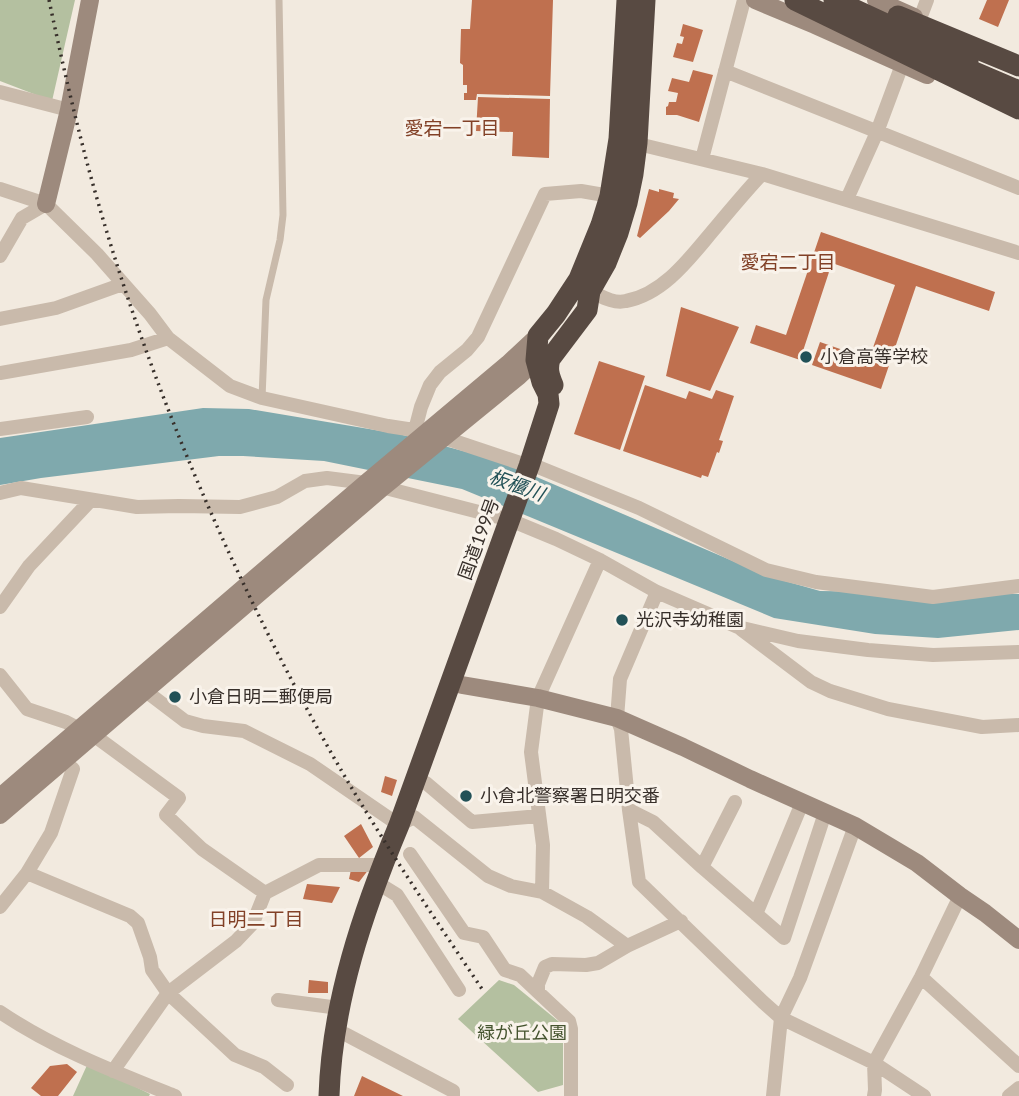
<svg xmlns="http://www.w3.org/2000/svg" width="1019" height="1096" font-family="Lato,'Noto Sans JP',sans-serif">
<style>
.green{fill:#b4c0a0}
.water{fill:#7fa9ad}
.building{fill:#bf704f}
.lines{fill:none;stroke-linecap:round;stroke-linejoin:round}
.lane{stroke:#c9baab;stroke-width:7}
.street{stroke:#c9baab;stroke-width:14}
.secondary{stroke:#9d8a7d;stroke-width:18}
.highway{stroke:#584a42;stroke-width:21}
.rail{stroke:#372f2a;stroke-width:3.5;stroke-dasharray:2 5;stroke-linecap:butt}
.highway-bridge{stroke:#584a42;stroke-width:21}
.poi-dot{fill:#225157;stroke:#f9f3eb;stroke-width:2.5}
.labels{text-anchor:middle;stroke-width:6;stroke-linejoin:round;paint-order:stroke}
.poi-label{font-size:18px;fill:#372f2a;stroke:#f9f3eb;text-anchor:start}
.street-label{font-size:18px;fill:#372f2a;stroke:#f9f3eb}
.park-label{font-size:18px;fill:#45542f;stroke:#f9f3eb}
.neighbourhood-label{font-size:19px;fill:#824127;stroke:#f9f3eb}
.water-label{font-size:19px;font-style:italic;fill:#225157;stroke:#f9f3eb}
</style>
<rect width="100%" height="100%" fill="#f2eadf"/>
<path class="green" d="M0,0H75L52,101L0,81Z
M499,980L514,985L563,1025V1085L538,1092L458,1019Z
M88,1063L150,1094L149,1096H73Z"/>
<path class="water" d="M203,408L249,409L399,434L497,460L728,559L778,579L820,591L1019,594V630L938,638L875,634L774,618L462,489L324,461L243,456H219L41,478L0,485V438Z"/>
<path class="building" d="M472,0H553L550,96L477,94L476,100H464V93H467V85H463V65L460,63L461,29H470Z
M987,0H1009L998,27L979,19Z
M683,24L703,30L693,62L673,57L677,43L682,44L684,37L680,36Z
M693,70L713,75L699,122L677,115H666V107L668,106L669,102H676L678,93L668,91L672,78L689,82Z
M478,97L550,99L549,158L512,156L513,132L476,131Z
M649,189L659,192V189L674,193L673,198L679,199L669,211L640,238L637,236Z
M821,232L995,292L989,311L916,286L881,389L812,365L820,342L869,359L895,285L832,263L800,360L750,343L756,325L786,335Z
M681,307L739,327L710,391L666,376Z
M599,361L645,376L620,450L574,434Z
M645,385L686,399L689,391L712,399L716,390L734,396L719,440L723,441L719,453L717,452L708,477L702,475L701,478L623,451Z
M385,776L397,780L392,796L381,792Z
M361,824L373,847L359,858L344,836Z
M352,865L369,869L359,882L349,879Z
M307,884L340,887L332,903L303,899Z
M309,980L328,982V993H308Z
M67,1064L77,1072L58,1096H41L31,1088L50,1066Z
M362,1076L403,1096H354Z"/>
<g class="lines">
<path class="lane" d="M262,398L266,300L280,240L283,215L279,0"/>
<path class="street" d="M916,29L927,0
M725,71L1019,188
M0,92L69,110
M630,142L762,174L1019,253
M702,159L744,0
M0,189L46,204L97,254L150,314L168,338
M847,199L877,132L906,54
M0,256L22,218L46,204
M590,291C601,296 613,304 626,301C665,294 692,255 716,227C731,209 746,191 762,174
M0,319L56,308L123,284
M0,373L131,350L168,338L230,386L262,398L388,426L427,432L529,466L538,467L639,508L766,570L816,582L933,597L1019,586
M0,429L87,417
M415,430L421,407L430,385L440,372L467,350L478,337L545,194L581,191L610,196
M0,493L21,488L137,507L179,506L240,507L277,497L305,481L327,478L366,483L510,520L556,539L600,560L657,592L738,627L798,641L868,650L933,655L1019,652
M657,592L620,679L617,718L621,729L629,810L639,882L763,1002L781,1018L874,1063L924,1096
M0,607L29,566L91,500
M742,630L811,682L830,691L888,709L982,727L1019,725
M0,675L27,709L66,722L99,739L179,798L166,815L202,849L265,893
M139,686L185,721L203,726L244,731L310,764L399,825L414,817L488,876L511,886L542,892L587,917L627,946
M426,783L472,822L539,816
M735,802L702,867L784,938L825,813
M629,810L653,822L702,867
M410,854L464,933L483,937L505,970L520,975L538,992
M27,873L130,916L138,923L150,957L152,970L168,993L235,1055L264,1067L287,1085
M376,882L397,895L459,990
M542,892L543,845L531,752L538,698L600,560
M0,907L27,873L51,833L73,769L64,761
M756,914L802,803
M921,977L1019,1066
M278,1000L339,1008
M0,1012C53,1048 115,1072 175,1096
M345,1034L453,1091V1096
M113,1071L168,993L236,941L253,923L265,893L319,865H382
M571,1096V1029L569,1021L538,992V984L545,967L552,964L586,965L598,963L627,946L681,921
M773,1096L781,1018L800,978L855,826
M874,1096L875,1090L874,1063L921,977L960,896
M1009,1096L1019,1088"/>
<path class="secondary" d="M755,0L815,25L927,75
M876,0L914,17
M46,204L69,110L90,0
M462,685L538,698L617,718L683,747L750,779L855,826L917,863L960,896L985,913L1019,940
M0,797L366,483L508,364L538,336
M0,815L383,487L519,376L536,360"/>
<path class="highway" d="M553,385C549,375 547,369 550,359L587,310L590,291L606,263L618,233L627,203L633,174L637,143L645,0
M329,1096C332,1002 363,911 399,825L529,466L549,404L548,394L542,382L536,360L538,336L556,314L579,279L601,225L610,196L619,139L627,0"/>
<path class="rail" d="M49,0C61,57 74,114 89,170C144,372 227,567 329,749C376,832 429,910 482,989"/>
<path class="highway-bridge" d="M795,0L1019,109
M834,0L968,62
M898,16L1019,66
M953,63L1019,91"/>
</g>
<g class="poi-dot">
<circle cx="806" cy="357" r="7"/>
<circle cx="622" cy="620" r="7"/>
<circle cx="175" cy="697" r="7"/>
<circle cx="466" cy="796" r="7"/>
</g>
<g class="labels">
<g class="poi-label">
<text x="820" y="363">小倉高等学校</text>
<text x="636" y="626">光沢寺幼稚園</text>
<text x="189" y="703">小倉日明二郵便局</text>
<text x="480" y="802">小倉北警察署日明交番</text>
</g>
<g class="street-label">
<text transform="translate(479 539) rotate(-70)" y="6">国道199号</text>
</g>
<g class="park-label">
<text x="522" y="1039">緑が丘公園</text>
</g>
<g class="neighbourhood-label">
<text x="452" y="135">愛宕一丁目</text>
<text x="788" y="269">愛宕二丁目</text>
<text x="256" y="926">日明二丁目</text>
</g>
<g class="water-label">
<text transform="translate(517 485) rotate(20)" y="7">板櫃川</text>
</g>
</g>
</svg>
